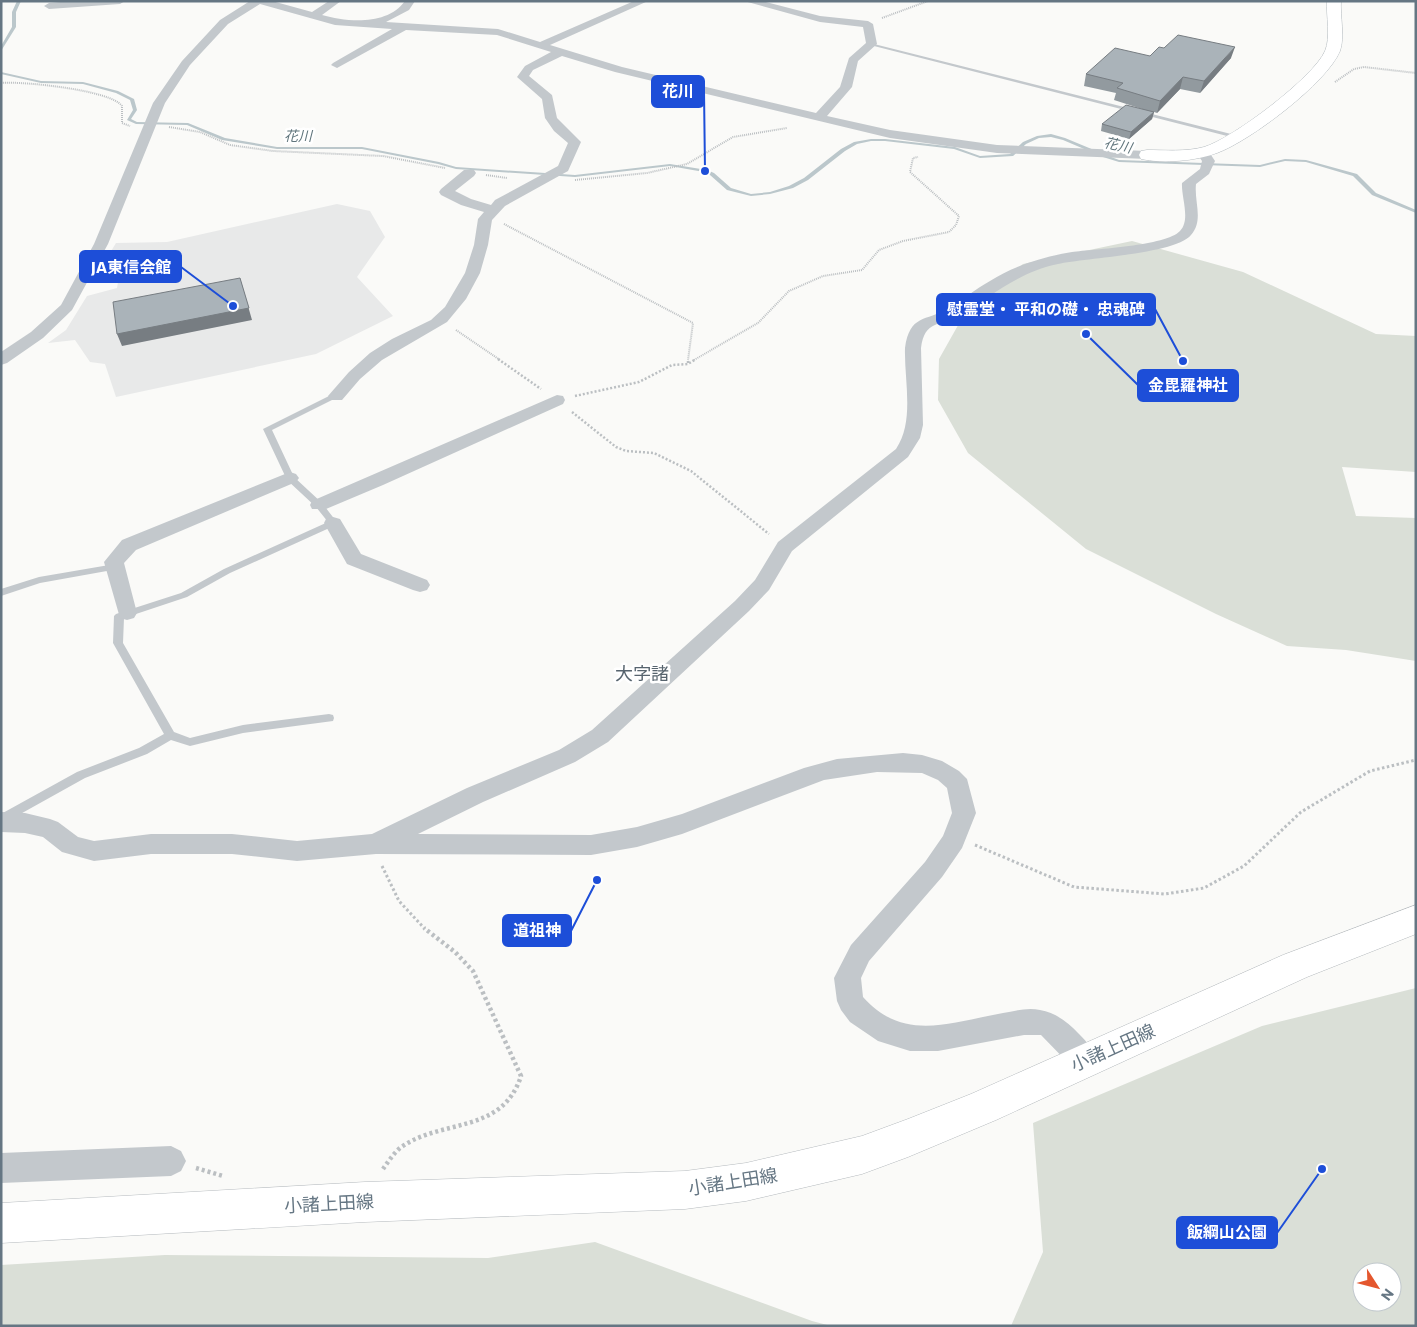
<svg xmlns="http://www.w3.org/2000/svg" width="1417" height="1327" font-family="Commissioner,'Noto Sans JP',sans-serif">
<style>
.built{fill:#e8e9e9}
.green{fill:#dadfd7;fill-rule:evenodd}
.lines{fill:none;stroke-linecap:round;stroke-linejoin:round}
.stream{fill:#bbc7cb;fill-rule:evenodd}
.secondary-casing{stroke:#b3babf;stroke-width:1}
.primary-casing{stroke:#b5babe;stroke-width:1}
.path-far3{stroke:#bbbfc2;stroke-width:2;stroke-dasharray:1 1;stroke-linecap:butt}
.path-far2{stroke:#bbbfc2;stroke-width:2.5;stroke-dasharray:2 2;stroke-linecap:butt}
.path-far1{stroke:#bbbfc2;stroke-width:3;stroke-dasharray:2.5 2.5;stroke-linecap:butt}
.path{stroke:#bbbfc2;stroke-width:4.5;stroke-dasharray:3 3;stroke-linecap:butt}
.lane{fill:#c3c8cc;fill-rule:evenodd}
.street{fill:#c3c8cc;fill-rule:evenodd}
.secondary{fill:#fff;fill-rule:evenodd}
.primary{fill:#fff;fill-rule:evenodd}
.wall{fill:#929a9f}
.shaded-wall{fill:#777d82}
.building{fill:#aab3b9;stroke:#777d82}
.labels{text-anchor:middle;stroke-width:5;stroke-linejoin:round;paint-order:stroke}
.far-water-label{font-size:14px;font-style:italic;fill:#60757c;stroke:#fff}
.quarter-label{font-size:18px;fill:#57646e;stroke:#fff}
.near-street-label{font-size:18px;fill:#657683;stroke:#fff}
.leader{fill:none;stroke:#1d4ed8;stroke-width:2}
.callout-dot{fill:#1d4ed8;stroke:#fff;stroke-width:2}
.callout{fill:#1d4ed8;stroke:#1d4ed8;stroke-width:2}
.callout-label{font-size:16px;text-anchor:middle;font-weight:bold;fill:#fff}
</style>
<rect width="100%" height="100%" fill="#fafaf8"/>
<path class="built" d="M337,204L370,211L385,237L357,277L393,316L316,354L116,397L105,364L90,362L75,340L48,343L66,330L87,296L117,288L121,265L99,271L116,243L167,242Z"/>
<path class="green" d="M1132,241L1243,272L1376,334L1416,336V472L1342,467L1356,516L1416,518V661L1346,650L1287,646L1216,614L1086,549L968,453L938,400L939,359L970,304L1023,264Z
M1416,988V1326H1011L1043,1252L1033,1123L1262,1026ZM1362,1272H1392V1302H1362Z
M595,1242L812,1321L831,1326H1V1265L165,1255L488,1258Z"/>
<g class="lines">
<path class="stream" d="M17,1H21L16,12V27L1,51V46L12,27V12Z
M1,72L41,81L83,82L118,91L134,99L137,110L131,119L137,122L188,123L225,138L277,147H362L439,162L456,167L575,175L670,164L707,170L714,173L731,188L751,194L770,192L789,186L804,178L841,149L854,142L871,139H885L955,147L980,156L1010,154L1023,142L1037,136L1051,134L1065,138L1106,155L1119,160L1260,165L1285,159L1306,160L1357,174L1376,193L1416,210V213L1372,195L1353,176L1306,162L1285,161L1260,167L1119,162L1103,157L1063,140L1051,137L1039,138L1026,144L1013,156L980,158L954,149L885,141H871L857,144L845,151L808,180L793,188L770,194L751,196L727,190L710,175L704,172L670,166L575,177L456,169L438,164L362,149H277L222,140L187,125L136,124L127,120L133,110L130,100L116,93L83,84L41,83L1,74Z"/>
<defs>
<path id="secondary" d="M1327,1H1341C1340,16 1345,37 1340,51C1327,83 1250,141 1217,153C1196,161 1163,164 1141,159L1139,155L1141,151L1147,150C1165,150 1186,152 1204,147C1232,139 1314,77 1325,51C1331,37 1326,16 1327,1Z"/>
<path id="primary" d="M1416,905V934L1307,977L996,1120L908,1157L862,1174L746,1201L685,1209L365,1222L1,1243V1203L365,1182L685,1171L746,1163L862,1136L908,1119L971,1094L1283,955Z"/>
</defs>
<use href="#secondary" class="secondary-casing"/>
<use href="#primary" class="primary-casing"/>
<path class="path-far3" d="M882,18L928,1
M1335,82L1354,69L1364,67L1416,73
M1,83C22,81 111,90 122,106V123L130,126
M169,127L200,132L230,145L273,151L383,156L445,168
M486,175L507,178
M575,180L647,173L687,164L733,137L787,128
M504,224L693,323L688,360
M456,330L500,360
M694,360L758,323L789,291L823,276L862,270L879,250L903,241L949,232L956,225L959,216L910,172L913,158L918,157"/>
<path class="path-far2" d="M498,359L541,389
M688,363V359
M575,396L639,382L672,365L688,364L696,359
M572,412L616,447L626,451L654,453L691,471L769,534"/>
<path class="path-far1" d="M975,845L1074,887L1165,894L1204,888L1244,866L1301,812L1370,771L1416,760
M382,866L399,901L425,929"/>
<path class="path" d="M196,1168L223,1176
M383,1169C388,1162 393,1154 400,1148C441,1118 502,1135 521,1076L473,971L455,952L424,928"/>
<path class="lane" d="M870,43L1239,136L1240,137L1235,138L870,45Z
M333,394H336L340,396L272,430L294,477L322,503L336,521L337,523L336,525L230,573L187,597L124,618L123,643L174,732L190,738L243,725L329,714L333,715L334,718L333,721L243,733L190,746L171,740L147,754L85,778L6,822L1,823V814L77,772L139,748L164,734L113,643L114,616L116,614L181,593L224,569L328,522L316,507L287,480L263,429Z
M115,564L120,567L118,569L40,583L1,596V589L39,577Z"/>
<path class="street" d="M72,1H125L120,4L49,9L44,6L49,3Z
M250,1H272L312,12L329,1H341L322,15C347,22 387,26 405,1H415L409,10L386,22L498,29L540,42L634,1H648L550,45L622,67L816,113L840,87L849,58L866,43L863,27L820,22L744,1H762L820,16L868,21L873,24L877,44L858,61L852,87L827,116L890,130L997,145L1147,151L1153,155L1147,159L997,153L890,138L615,72L562,56L533,70L529,76L552,95L557,118L581,142L568,171L505,206L492,220L488,245L480,273L466,299L447,322L382,360L360,379L342,400H330L328,396L349,372L370,353L392,339L431,320L445,307L465,273L474,245L478,219L484,212L461,205L441,195L439,192L441,189L464,170H474L476,173L474,176L455,191L471,199L491,205L495,200L558,166L568,143L554,131L545,118L542,99L517,77L525,66L551,52L497,35L406,30L337,68L331,65L333,63L392,29L335,25L260,4L228,24L190,65L165,103L108,244L72,310L43,338L7,363L1,365V352L31,332L61,305L94,244L153,103L182,61L220,20Z
M1202,148L1207,149L1215,161L1209,174L1196,184C1194,202 1204,220 1191,235C1176,254 1085,258 1058,264C1019,272 993,295 960,315C940,327 925,319 921,348L923,425L920,438L908,457L792,551L769,590L749,611L608,742L575,762L483,802L418,834L591,835L637,827L682,814L804,768L837,759L903,753L922,755L942,761L959,771L967,779L976,813L962,848L942,877L869,961L861,978L863,997C904,1043 951,1022 1003,1013C1015,1011 1028,1007 1040,1010C1056,1013 1068,1022 1079,1034C1087,1042 1094,1050 1099,1061L1095,1070L1085,1074L1075,1070L1041,1035H1024L938,1051H910L878,1041L850,1022L841,1010L837,1001L834,978L851,945L925,862L943,836L952,813L947,788L938,780L922,773L877,772L824,780L682,834L637,847L591,855L376,854L297,861L232,854H151L94,861L62,852L43,837L25,833L1,832V812L25,813L50,819L58,822L78,837L94,841L151,834H232L297,841L372,834L467,788L559,750L592,730L735,601L755,580L778,542L896,449C915,421 904,380 905,348C910,314 925,322 949,308C963,300 975,289 990,281C1015,265 1043,257 1072,252C1094,249 1166,246 1180,231C1191,220 1181,197 1182,183L1200,169L1202,161L1196,152Z
M557,395L563,396L565,400L563,404L383,485L326,509H312L310,505L312,501Z
M290,472L296,474L299,478L296,482L136,550L124,563L137,613L134,618L127,620L120,618L104,562L122,540Z
M333,517L340,519L361,554L427,580L430,585L427,590L420,592L413,590L347,564L324,523L326,519Z
M171,1146L181,1151L186,1161L181,1171L171,1176L1,1183V1153Z"/>
<use href="#secondary" class="secondary"/>
<use href="#primary" class="primary"/>
</g>
<path class="wall" d="M1150,56L1231,58L1200,93L1180,89L1157,113L1154,112L1152,119L1129,139L1101,131L1102,124L1142,109L1114,100L1116,93L1084,86L1086,74Z"/>
<path class="shaded-wall" d="M1235,47L1231,58L1200,93L1204,81Z
M1183,77L1180,89L1157,113L1160,101Z
M1154,112L1152,119L1129,139L1131,132Z
M240,278L252,320L122,346L117,334Z"/>
<path class="building" d="M1178,35L1235,47L1204,81L1183,77L1160,101L1117,88L1123,83L1086,74L1115,48L1150,56L1159,47L1164,48Z
M1126,105L1154,112L1131,132L1102,124Z
M240,278L249,308L117,334L113,302Z"/>
<g class="labels">
<g class="far-water-label">
<text x="298" y="141">花川</text>
<text transform="translate(1118 145) rotate(12)" y="5">花川</text>
</g>
<g class="quarter-label">
<text x="642" y="680">大字諸</text>
</g>
<g class="near-street-label">
<text transform="translate(1113 1048) rotate(-24)" y="6">小諸上田線</text>
<text transform="translate(733 1182) rotate(-9)" y="6">小諸上田線</text>
<text transform="translate(329 1204) rotate(-3)" y="6">小諸上田線</text>
</g>
</g>
<path class="leader" d="M705 171L704 91M233 306L181 267M1183 361L1155 309M1086 334L1138 385M597 880L571 931M1322 1169L1277 1233"/>
<g class="callout-dot">
<circle cx="705" cy="171" r="5"/>
<circle cx="233" cy="306" r="5"/>
<circle cx="1183" cy="361" r="5"/>
<circle cx="1086" cy="334" r="5"/>
<circle cx="597" cy="880" r="5"/>
<circle cx="1322" cy="1169" r="5"/>
</g>
<g class="callout">
<rect x="652" y="76" width="52" height="31" rx="5"/>
<rect x="80" y="251" width="101" height="31" rx="5"/>
<rect x="937" y="294" width="218" height="31" rx="5"/>
<rect x="1138" y="370" width="100" height="31" rx="5"/>
<rect x="503" y="915" width="68" height="31" rx="5"/>
<rect x="1177" y="1217" width="100" height="31" rx="5"/>
</g>
<g class="callout-label">
<text x="678" y="97">花川</text>
<text x="131" y="273">JA東信会館</text>
<text x="1046" y="315">慰霊堂・ 平和の礎・ 忠魂碑</text>
<text x="1188" y="391">金毘羅神社</text>
<text x="537" y="936">道祖神</text>
<text x="1227" y="1238">飯綱山公園</text>
</g>
<rect width="1417" height="1327" fill="none" stroke="#657683" stroke-width="5"/>
<g transform="translate(1377 1287) rotate(126)"><circle r="24" fill="#ffffff" stroke="#c1c8cd"/>
<path d="M0-4L9 19L0 12L-9 19Z" fill="#e4572e"/>
<text y="-8" font-size="14" font-weight="bold" text-anchor="middle" fill="#657683">N</text>
</g>
</svg>
